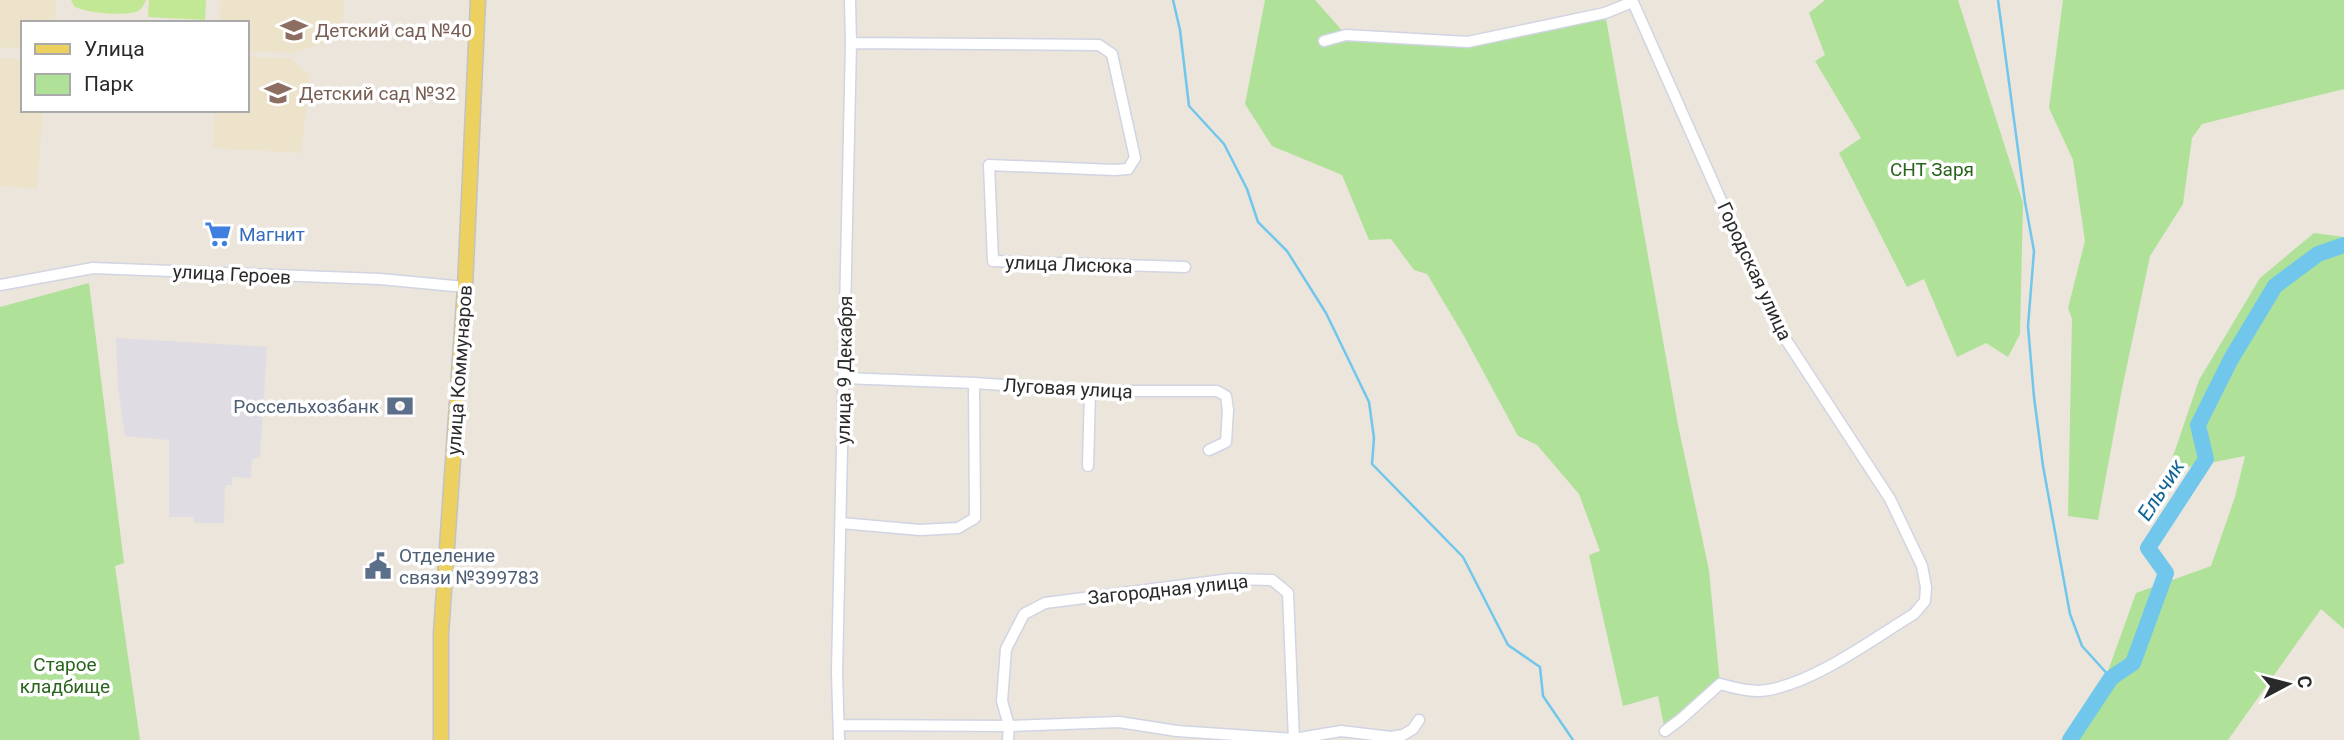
<svg xmlns="http://www.w3.org/2000/svg" width="2344" height="740" font-family="Roboto,sans-serif">
<style>
.industrial{fill:#dfdce4}
.education{fill:#ede3cb}
.green{fill:#b0e199}
.pitch{fill:#c2e895}
.lines{fill:none;stroke-linecap:round;stroke-linejoin:round}
.stream{stroke:#71c7eb;stroke-width:2.5}
.river{stroke:#71c7eb;stroke-width:16}
.minor-casing{stroke:#d1d4e2;stroke-width:13}
.major-casing{stroke:#c3c3c3;stroke-width:17}
.minor{stroke:#fff;stroke-width:10}
.major{stroke:#ecd060;stroke-width:14}
.labels{text-anchor:middle;stroke-width:7;stroke-linejoin:round;paint-order:stroke}
.education-label{font-size:19px;fill:#785e54;stroke:#fff;text-anchor:start}
.park-label{font-size:19px;fill:#29641c;stroke:#fff}
.shop-label{font-size:19px;fill:#366cbe;stroke:#fff;text-anchor:start}
.street-label{font-size:19px;fill:#2a2a2a;stroke:#fff}
.service-label{font-size:19px;fill:#4e5e75;stroke:#fff;text-anchor:end}
.water-label{font-size:21px;font-style:italic;fill:#116496;stroke:#fff}
</style>
<rect width="100%" height="100%" fill="#ebe5dc"/>
<path class="industrial" d="M116,338L267,347L260,456L252,460L251,478L232,477V485H225L224,523H195L194,517H169V440L125,436L118,388Z"/>
<path class="education" d="M0,0H56L55,23H23V49L0,47Z
M221,0H344L342,37L294,53L247,51V23H219Z
M247,57L290,58L310,76L301,153L213,148L215,110H247Z
M0,58L23,59V110H43L37,189L0,186Z"/>
<path class="green" d="M1265,0H1315L1346,35L1457,42L1605,13L1678,425L1709,570L1720,684L1665,731L1658,696L1623,706L1589,555L1600,551L1579,494L1537,445L1518,436L1464,336L1427,274L1414,270L1391,239L1369,240L1342,175L1272,146L1245,104Z
M1825,0H1958L2023,203L2020,334L2008,357L1986,343L1957,357L1924,279L1907,287L1839,153L1861,138L1815,61L1825,55L1809,13Z
M2063,0H2344V89L2202,124L2192,138L2183,204L2150,256L2122,389L2098,520L2068,516L2072,319L2068,308L2085,241L2073,160L2049,108Z
M2314,233L2344,237V629L2321,609L2228,740H2064L2108,671L2136,593L2211,566L2235,497L2245,456L2168,471L2199,380L2260,278Z
M89,283L124,563L115,566L140,740H0V307Z"/>
<path class="pitch" d="M71,0H146C143,6 142,10 135,12C123,16 84,13 74,6Z
M149,0H206L205,20L148,17Z"/>
<g class="lines">
<path class="stream" d="M1173,0L1180,30L1189,106L1224,144L1247,189L1258,222L1287,251L1326,313L1369,402L1374,438L1372,464L1463,557L1508,645L1540,667L1543,696L1573,740
M1998,0L2025,202L2034,251L2028,326L2034,397L2043,466L2070,614L2082,646L2111,678"/>
<path class="river" d="M2070,740L2111,678L2133,663L2166,573L2148,548L2206,459L2198,425L2231,359L2275,286L2318,254L2344,245"/>
<defs>
<path id="minor" d="M1632,0L1777,326L1890,499L1922,566L1926,587L1925,601L1914,614C1871,640 1817,681 1768,690C1752,693 1736,688 1720,684L1681,719L1665,731
M1324,41L1346,35L1468,42L1605,13L1632,2
M851,43L1099,45L1112,54L1135,158L1128,169L1115,170L989,165L993,261L1185,267
M0,285L93,268L380,279L465,287
M843,378L974,383L1090,391H1217L1226,396L1228,410L1226,442L1209,450
M1088,466L1090,391
M841,523L920,530L958,528L975,518L974,383
M840,725L1009,726L1119,722L1177,731L1294,739L1341,731L1391,737L1403,735L1413,729L1419,720
M839,740L837,672L851,43L850,0
M1008,740L1009,726L1002,701L1006,649L1024,614L1045,603L1231,579L1272,580L1288,593L1294,740"/>
<path id="major" d="M441,740V634L465,287L478,0"/>
</defs>
<use href="#minor" class="minor-casing"/>
<use href="#major" class="major-casing"/>
<use href="#minor" class="minor"/>
<use href="#major" class="major"/>
</g>
<defs>
<symbol id="school-bare" viewBox="-9 -9 18 18"><path d="M0-5L7-2L0 1L-7-2ZM-4 1L0 2.5L4 1V4Q0 6-4 4Z" fill="#8d6e63" stroke="#fff" stroke-width="2.5" paint-order="stroke"/></symbol>
<symbol id="supermarket-bare" viewBox="-9 -9 18 18"><path d="M-6-5.5h2.5l.6 2H6L4.5 2H-2.5L-4.4-4H-6ZM-1.5 3.2a1.3 1.3 0 1 0 .1 0ZM3 3.2a1.3 1.3 0 1 0 .1 0Z" fill="#3f7fe0" stroke="#fff" stroke-width="2.5" paint-order="stroke"/></symbol>
<symbol id="bank-bare" viewBox="-9 -9 18 18"><path d="M-6-4H6V4H-6ZM0-2.3a2.3 2.3 0 1 0 0 4.6a2.3 2.3 0 1 0 0-4.6Z" fill="#5c6f8a" stroke="#fff" stroke-width="2.5" paint-order="stroke"/></symbol>
<symbol id="civic-bare" viewBox="-9 -9 18 18"><path d="M-.6-6.5H3V-4.5H.6V-3L4-1V1h2V6H-6V1h2V-1L-.6-3ZM-1.2 2.5V6h2.4V2.5Z" fill="#5c6f8a" stroke="#fff" stroke-width="2.5" paint-order="stroke"/></symbol>
</defs>
<g fill-rule="evenodd">
<use href="#school-bare" x="275" y="11" width="38" height="38"/>
<use href="#school-bare" x="259" y="74" width="38" height="38"/>
<use href="#supermarket-bare" x="199" y="215" width="38" height="38"/>
<use href="#bank-bare" x="381" y="387" width="38" height="38"/>
<use href="#civic-bare" x="359" y="547" width="38" height="38"/>
</g>
<g class="labels">
<g class="education-label">
<text x="315" y="37">Детский сад №40</text>
<text x="299" y="100">Детский сад №32</text>
</g>
<g class="park-label">
<text x="1932" y="176">СНТ Заря</text>
<text x="65" y="671">Старое<tspan x="65" dy="22">кладбище</tspan></text>
</g>
<g class="shop-label">
<text x="239" y="241">Магнит</text>
</g>
<g class="street-label">
<text transform="translate(1069 264) rotate(2)" y="7">улица Лисюка</text>
<text transform="translate(1755 271) rotate(65)" y="7">Городская улица</text>
<text transform="translate(232 274) rotate(3)" y="7">улица Героев</text>
<text transform="translate(459 370) rotate(-86)" y="7">улица Коммунаров</text>
<text transform="translate(844 370) rotate(-89)" y="7">улица 9 Декабря</text>
<text transform="translate(1068 388) rotate(3)" y="7">Луговая улица</text>
<text transform="translate(1168 589) rotate(-6)" y="7">Загородная улица</text>
</g>
<g class="service-label">
<text x="379" y="413">Россельхозбанк</text>
<text x="399" y="562" text-anchor="start">Отделение<tspan x="399" dy="22">связи №399783</tspan></text>
</g>
<g class="water-label">
<text transform="translate(2161 490) rotate(-57)" y="7">Ельчик</text>
</g>
</g>
<rect x="21" y="21" width="228" height="91" fill="#ffffff" stroke="#aaaaaa" stroke-width="2"/>
<rect x="35" y="44" width="35" height="10" fill="#ecd060" stroke="#aaaaaa" stroke-width="2"/>
<text x="84" y="56" font-size="21" fill="#2a2a2a">Улица</text>
<rect x="35" y="74" width="35" height="21" fill="#b0e199" stroke="#aaaaaa" stroke-width="2"/>
<text x="84" y="91" font-size="21" fill="#2a2a2a">Парк</text>
<g transform="translate(2288 684) rotate(83)" stroke="#ffffff" stroke-width="5" paint-order="stroke">
<path d="M0-5L12 26L0 18L-12 26Z" fill="#2a2a2a"/>
<text y="-10" font-size="19" font-weight="bold" text-anchor="middle" fill="#2a2a2a">С</text>
</g>
</svg>
